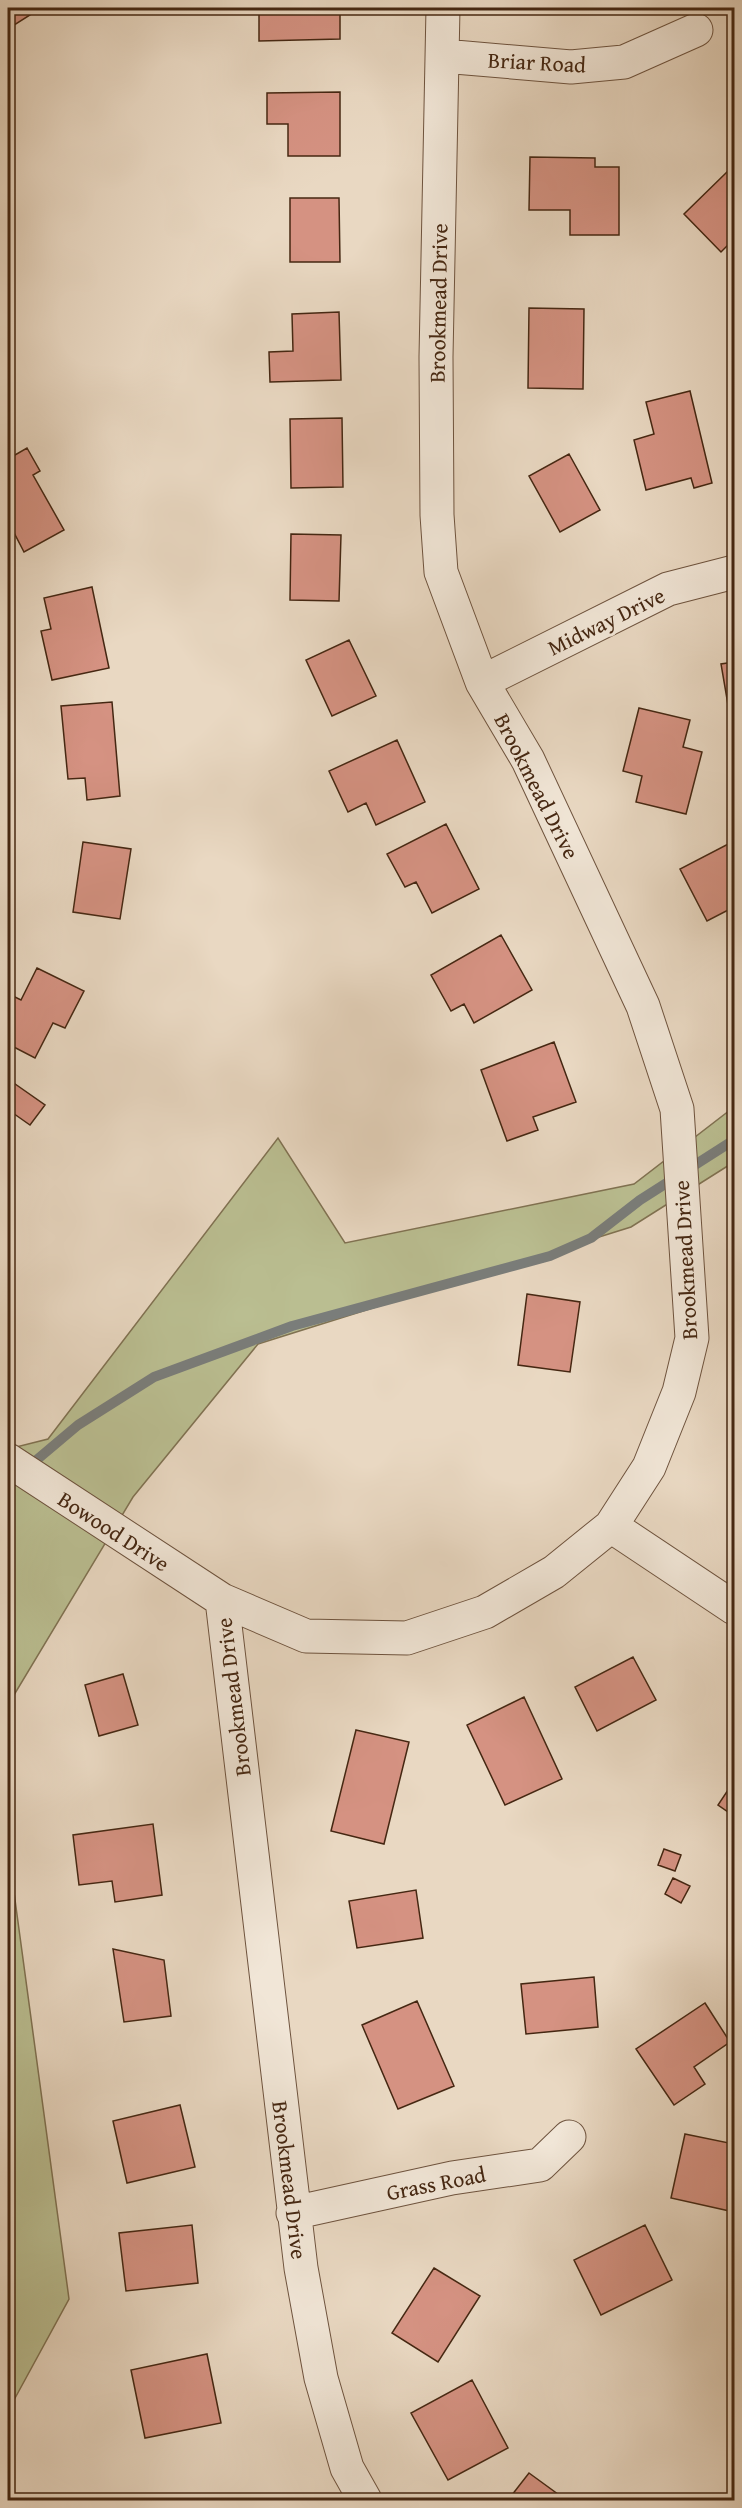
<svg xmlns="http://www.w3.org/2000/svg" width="742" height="2508" font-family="'Gentium Book Plus',serif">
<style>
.green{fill:#babe91;stroke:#807252;stroke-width:1.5}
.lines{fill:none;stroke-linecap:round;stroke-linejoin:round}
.stream{stroke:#7a7d7a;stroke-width:10}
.building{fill:#d59282;stroke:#452712;stroke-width:1.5}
.street-casing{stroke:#6e533e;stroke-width:35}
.street{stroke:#f1e6d7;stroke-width:33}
.labels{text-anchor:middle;stroke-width:6;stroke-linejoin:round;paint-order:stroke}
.street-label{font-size:22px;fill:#452712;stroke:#f1e6d7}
</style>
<rect width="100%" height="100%" fill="#e9d8c2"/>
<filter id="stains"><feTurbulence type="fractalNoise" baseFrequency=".00333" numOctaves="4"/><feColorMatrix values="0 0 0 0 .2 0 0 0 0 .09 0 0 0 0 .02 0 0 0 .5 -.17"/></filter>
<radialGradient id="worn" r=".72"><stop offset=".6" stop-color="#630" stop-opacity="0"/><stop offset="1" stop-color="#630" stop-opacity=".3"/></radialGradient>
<path class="green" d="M734,1107V1162L631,1227L258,1344L133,1497L8,1705V1449L48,1439L278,1138L345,1243L634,1184Z
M8,1848L69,2299L8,2411Z"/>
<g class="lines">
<path class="stream" d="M8,1484L78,1425L154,1377L292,1326L550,1256L591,1238L640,1200L734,1140"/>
</g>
<path class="building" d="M8,8H41L8,29Z
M259,8H340V39L259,41Z
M340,92V156H288V124H267V93Z
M530,157L595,158V167H619V235H570V210H529Z
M729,170L734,175V239L721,252L684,214Z
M290,198H339L340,262H290Z
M529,308L584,309L583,389L528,388Z
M339,312L341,380L270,382L269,352L293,351L292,314Z
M690,391L712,483L694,488L691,478L646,490L634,440L654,434L646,402Z
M342,418L343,487L291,488L290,419Z
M27,448L40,471L33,475L64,530L24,552L8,521V459Z
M569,454L600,510L560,532L529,476Z
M291,534L341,535L339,601L290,600Z
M92,587L109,668L52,680L41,631L51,629L44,598Z
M349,640L376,696L332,716L306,660Z
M734,662V740L721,664Z
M112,702L120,796L87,800L85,778L68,779L61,706Z
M639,708L690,720L683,747L702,752L686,814L636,802L642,776L623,771Z
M397,740L425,802L376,825L366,803L348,812L329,771Z
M446,824L479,889L432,913L416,882L405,887L387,854Z
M734,841V907L707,921L680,869Z
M83,842L131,849L120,919L73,912Z
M501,935L532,990L474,1023L464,1004L451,1011L431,975Z
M37,968L84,991L65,1028L53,1023L35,1058L8,1044V1006L13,996L21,1000Z
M554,1042L576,1102L533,1117L538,1130L507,1141L481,1070Z
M8,1079L45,1105L30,1125L10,1111L8,1115Z
M527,1294L580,1302L570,1372L518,1365Z
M633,1657L656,1700L597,1731L575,1687Z
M123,1674L138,1725L99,1736L85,1685Z
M524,1697L562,1779L505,1805L467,1725Z
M356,1730L409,1742L384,1844L331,1831Z
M734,1781V1816L718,1805Z
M153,1824L162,1895L115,1902L112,1881L79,1885L73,1835Z
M664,1849L681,1855L675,1871L658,1865Z
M673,1878L690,1886L681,1903L665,1894Z
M416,1890L423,1938L357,1948L349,1901Z
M113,1949L164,1960L171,2016L124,2022Z
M594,1977L598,2027L526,2034L521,1984Z
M417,2001L454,2086L398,2109L362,2025Z
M705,2003L730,2042L694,2067L705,2084L674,2105L636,2049Z
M180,2105L195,2167L127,2183L113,2121Z
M685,2134L734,2144V2212L671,2198Z
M192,2225L198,2283L126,2291L119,2233Z
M645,2225L672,2280L601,2315L574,2260Z
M434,2268L480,2296L438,2362L392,2333Z
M207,2354L221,2423L145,2438L131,2370Z
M472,2380L508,2448L448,2480L411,2413Z
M529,2473L566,2500H508Z"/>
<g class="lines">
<defs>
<path id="street" d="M443,56L571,67L624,62L696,30
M482,682L668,589L734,572
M8,1460L222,1600L306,1636L407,1638L485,1612L554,1572L611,1526L649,1467L679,1392L692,1338L677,1109L643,1006L528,760L482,682L441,572L437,515L436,357L443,8
M611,1526L734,1608
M222,1600L301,2268L321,2378L347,2468L365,2500
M293,2213L452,2178L540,2165L569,2137"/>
</defs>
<use href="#street" class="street-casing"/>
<use href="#street" class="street"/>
</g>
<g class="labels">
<g class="street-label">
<text transform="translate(537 62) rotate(3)" y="8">Briar Road</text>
<text transform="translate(438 303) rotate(-89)" y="8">Brookmead Drive</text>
<text transform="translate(606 621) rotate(-26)" y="8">Midway Drive</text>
<text transform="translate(537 786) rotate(63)" y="8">Brookmead Drive</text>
<text transform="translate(685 1260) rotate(-93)" y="8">Brookmead Drive</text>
<text transform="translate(114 1531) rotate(33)" y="8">Bowood Drive</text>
<text transform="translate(233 1697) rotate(-97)" y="8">Brookmead Drive</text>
<text transform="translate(290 2180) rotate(83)" y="8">Brookmead Drive</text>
<text transform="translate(436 2183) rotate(-11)" y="8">Grass Road</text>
</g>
</g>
<rect width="742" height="2508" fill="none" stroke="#e9d8c2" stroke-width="30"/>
<rect x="9" y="9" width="724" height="2490" fill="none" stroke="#452712" stroke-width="3"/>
<rect x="15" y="15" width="712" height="2478" fill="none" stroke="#452712" stroke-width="1.5"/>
<rect width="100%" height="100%" filter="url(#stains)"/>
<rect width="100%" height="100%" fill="url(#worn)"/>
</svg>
